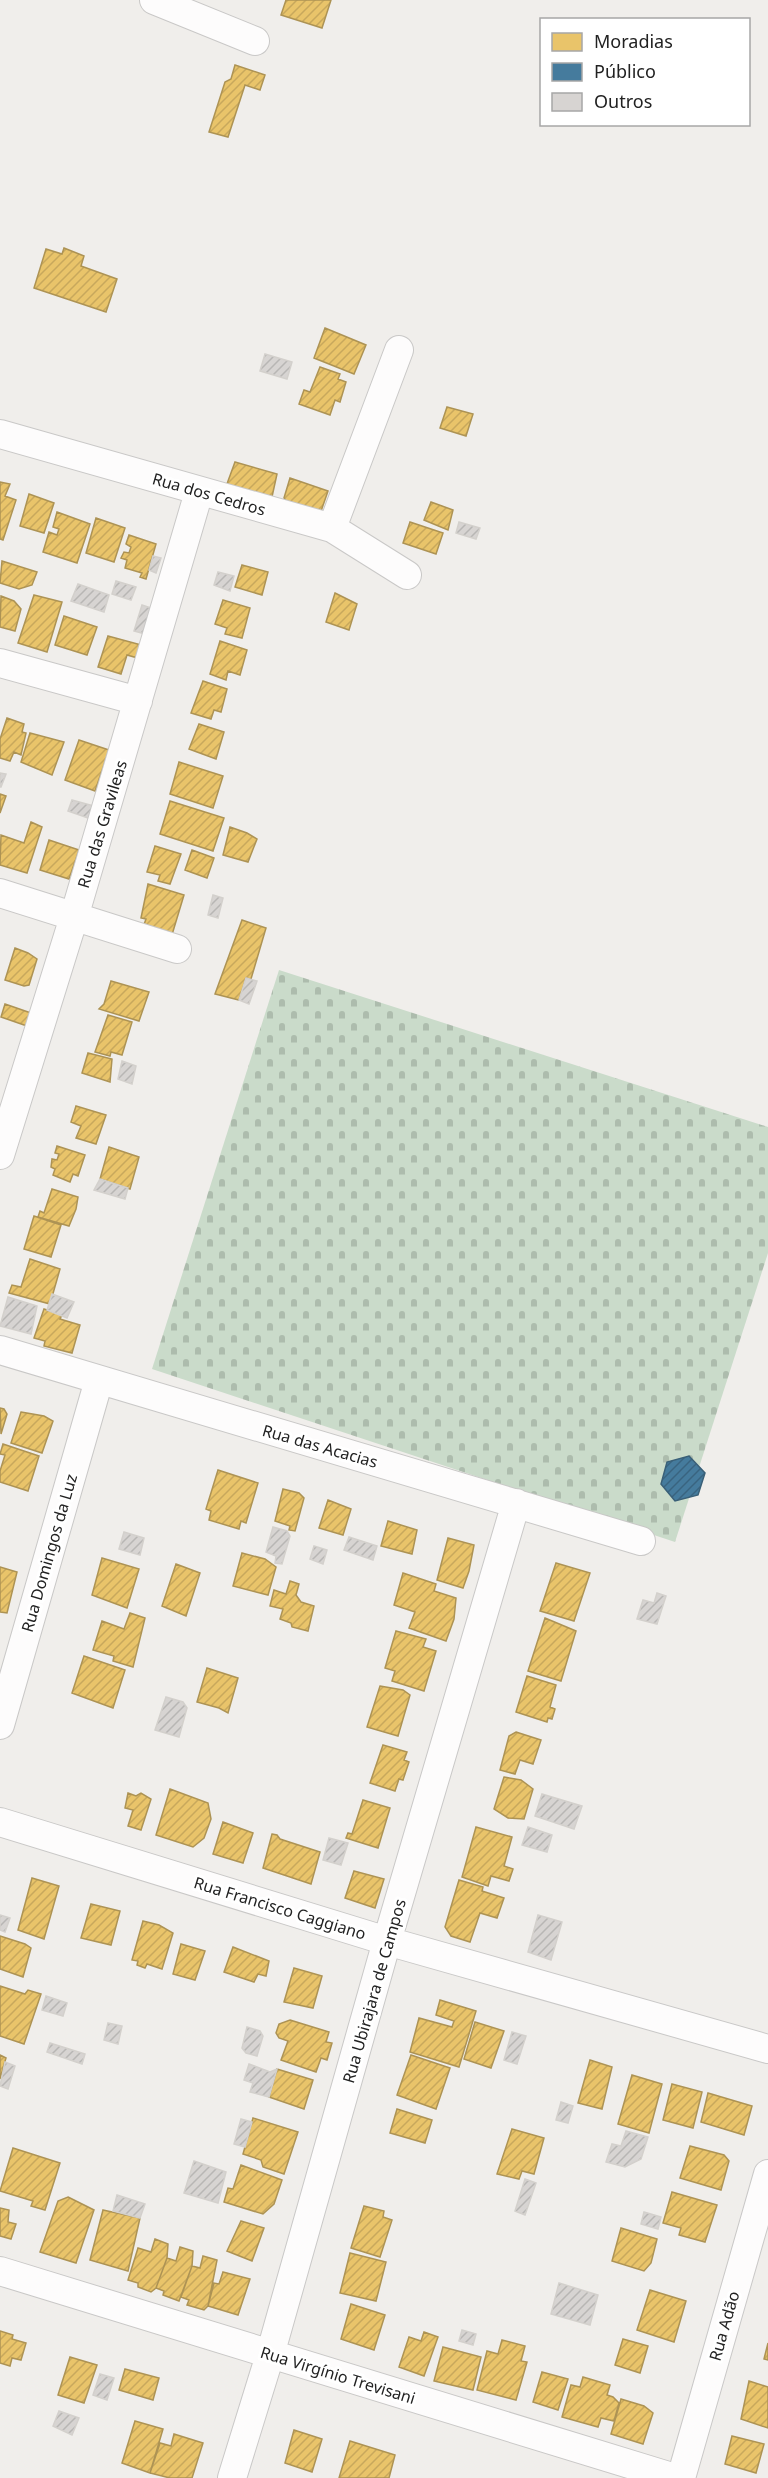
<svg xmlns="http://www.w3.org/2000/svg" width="768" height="2478" font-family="'Noto Sans',sans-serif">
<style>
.cemetery{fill:url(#cemetery-stones)}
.homes{fill:url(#homes-hatch);stroke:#ad9354;stroke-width:1.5}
.public{fill:url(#public-hatch);stroke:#3a6078;stroke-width:1.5}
.building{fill:url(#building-hatch);stroke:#d3d0cc;stroke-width:1.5}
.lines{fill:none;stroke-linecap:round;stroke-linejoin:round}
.minor-casing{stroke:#c9c8c7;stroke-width:30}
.minor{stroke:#fdfcfc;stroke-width:28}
.labels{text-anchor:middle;stroke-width:6;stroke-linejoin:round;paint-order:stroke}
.street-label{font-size:16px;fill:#222;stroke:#fff}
</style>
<defs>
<pattern id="cemetery-stones" width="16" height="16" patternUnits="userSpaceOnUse" patternTransform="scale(1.5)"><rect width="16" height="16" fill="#cadbca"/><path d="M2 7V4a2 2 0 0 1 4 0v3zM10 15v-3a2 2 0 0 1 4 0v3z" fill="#adbcad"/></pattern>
<pattern id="homes-hatch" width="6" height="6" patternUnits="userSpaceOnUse" patternTransform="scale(1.5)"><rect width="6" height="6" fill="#e9c46a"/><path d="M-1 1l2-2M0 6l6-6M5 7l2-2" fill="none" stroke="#c8a85c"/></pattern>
<pattern id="public-hatch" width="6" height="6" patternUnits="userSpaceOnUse" patternTransform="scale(1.5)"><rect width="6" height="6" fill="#457b9d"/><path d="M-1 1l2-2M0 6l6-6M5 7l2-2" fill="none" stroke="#396480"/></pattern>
<pattern id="building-hatch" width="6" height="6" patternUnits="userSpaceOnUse" patternTransform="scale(1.5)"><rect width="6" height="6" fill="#d7d4d2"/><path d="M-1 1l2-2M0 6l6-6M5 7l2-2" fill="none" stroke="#b8b6b4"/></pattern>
</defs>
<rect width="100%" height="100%" fill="#f0eeeb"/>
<path class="cemetery" d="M279,970L768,1127V1253L675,1542L152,1369Z"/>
<path class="homes" d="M286,0H331L322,28L281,15Z
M235,65L265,75L260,90L245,85L228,137L209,132L225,82L231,79Z
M64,248L84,256L81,266L117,279L106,312L34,288L46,249L62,254Z
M325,328L366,345L354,374L314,358Z
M320,367L340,374L338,379L346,382L340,402L335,400L330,415L299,404L304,390L310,392Z
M447,407L473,414L466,436L440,428Z
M235,462L277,474L270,506L224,492Z
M290,478L328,491L319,517L290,508L284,498Z
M0,482L10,484L5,496L16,500L3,540L0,539Z
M29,494L54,503L44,533L20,526Z
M431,502L453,510L448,530L424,520Z
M57,512L90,524L77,563L43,552L49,532L57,535L59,529L53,527Z
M96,518L125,528L114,562L86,553Z
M410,522L443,533L436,554L403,543Z
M129,535L156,544L146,579L140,577L142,573L125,568L127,560L121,558L124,552L129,553L131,547L126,544Z
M2,561L37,572L32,585L19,589L0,583Z
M242,565L268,572L262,595L235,587Z
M335,593L357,604L349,630L326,622Z
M34,595L62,602L47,652L18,643Z
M1,596L14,601L21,609L15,631L0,627Z
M223,600L250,608L242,638L225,634L227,628L215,624Z
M64,616L97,627L87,655L55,645Z
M108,636L145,646L141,659L127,655L121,674L98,667Z
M220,641L247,650L240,675L228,671L226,680L210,674Z
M203,681L227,689L221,712L214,710L211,719L191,713Z
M7,718L24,724L22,732L26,733L21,755L14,752L10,761L0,758V739Z
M199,724L224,732L216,759L189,749Z
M30,733L64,742L52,775L21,762Z
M79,740L109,750L95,791L65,780Z
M179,762L223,776L213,808L170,794Z
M0,794L6,796L0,813Z
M170,801L224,818L213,851L160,834Z
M31,822L42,827L27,873L0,865L1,835L24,843Z
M230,827L247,833L257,839L248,862L223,855Z
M49,840L79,850L69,879L40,870Z
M155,846L181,854L170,884L158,881L160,875L147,872Z
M192,850L214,858L207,878L185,870Z
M148,884L184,895L171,938L142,930L146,919L141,918Z
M242,920L266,928L251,979L246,978L239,1000L215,994Z
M15,948L28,953L37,959L29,985L24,986L5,980Z
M111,981L149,992L139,1021L99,1009L104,1004Z
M5,1004L31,1013L27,1026L1,1017Z
M108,1015L132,1022L122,1055L111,1052L110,1056L95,1052Z
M88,1053L112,1059L110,1082L82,1073Z
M76,1106L106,1115L96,1144L76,1138L81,1126L71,1122Z
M57,1146L85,1155L78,1176L73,1174L70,1182L53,1175L55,1169L51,1167L52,1159L57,1160L59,1154L55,1153Z
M109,1147L139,1157L130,1189L100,1179Z
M52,1189L78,1197L76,1209L69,1226L38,1217L40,1211L44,1213Z
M34,1216L61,1225L51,1257L24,1249Z
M30,1259L60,1269L50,1304L9,1293L12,1285L21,1287Z
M44,1309L62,1315L60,1319L80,1325L72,1353L44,1346L45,1341L34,1338Z
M0,1408L4,1409L7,1414L1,1434Z
M21,1412L44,1416L53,1421L42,1453L11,1443Z
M3,1444L39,1456L28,1491L0,1482V1471L5,1455L0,1454Z
M218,1470L258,1483L246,1523L241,1521L239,1529L209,1520L211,1511L206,1509Z
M283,1489L299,1493L304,1498L295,1531L289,1530L290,1526L275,1521Z
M328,1500L351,1509L343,1535L319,1528Z
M388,1521L417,1530L412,1554L381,1546Z
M448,1538L474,1545L469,1571L463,1588L437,1580Z
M242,1553L265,1559L276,1567L268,1595L233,1586Z
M102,1558L139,1569L127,1608L92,1595Z
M556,1563L590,1573L574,1621L540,1611Z
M176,1564L200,1573L186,1616L162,1606Z
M0,1567L17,1572L7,1613L0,1612Z
M403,1573L436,1584L434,1591L456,1598L454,1619L446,1641L409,1628L415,1612L394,1605Z
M290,1581L299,1584L296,1595L301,1602L314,1606L308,1631L292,1627L291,1623L280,1619L283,1609L270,1606L274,1590L286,1594Z
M130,1613L145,1618L133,1667L113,1661L114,1656L93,1650L102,1621L124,1629Z
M545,1618L576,1631L561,1681L528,1671Z
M396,1631L426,1639L423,1647L436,1651L424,1691L392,1681L395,1671L385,1668Z
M84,1656L125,1670L113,1708L72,1693Z
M207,1668L238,1678L228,1713L219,1708L197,1702Z
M527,1676L556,1685L550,1707L555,1709L552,1719L548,1718L547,1722L516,1712Z
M380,1686L403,1690L410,1695L398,1736L367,1727Z
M516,1732L541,1740L533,1764L520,1760L515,1774L500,1770L509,1736Z
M383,1745L407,1752L404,1760L409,1762L403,1780L399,1779L395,1791L370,1783Z
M504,1777L521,1780L533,1789L524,1819L508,1818L494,1809Z
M170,1789L208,1803L211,1819L204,1838L193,1847L156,1835Z
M128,1793L136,1796L141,1793L151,1799L141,1830L128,1826L133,1810L125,1808Z
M363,1800L390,1808L378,1848L346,1838L348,1833L352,1834Z
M223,1822L253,1833L243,1863L213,1854Z
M476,1827L512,1837L504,1866L513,1869L509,1881L491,1876L488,1886L462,1877Z
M272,1834L277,1835L280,1839L320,1852L311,1884L263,1868Z
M354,1871L384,1879L375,1908L345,1898Z
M32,1878L59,1886L44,1939L18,1930Z
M459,1880L483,1887L482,1891L504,1898L497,1918L480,1913L470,1942L451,1936L445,1927Z
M91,1904L120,1911L111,1945L81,1938Z
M143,1921L159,1925L173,1933L162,1969L147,1964L145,1968L137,1965L138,1961L132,1960Z
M0,1936L25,1944L31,1948L23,1977L0,1969Z
M181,1944L205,1951L195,1980L173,1974Z
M233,1947L269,1961L266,1976L258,1974L254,1982L224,1972Z
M294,1968L322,1976L313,2008L284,2002Z
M0,1986L25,1994L28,1990L41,1994L24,2044L0,2036Z
M440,2000L476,2011L459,2067L410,2052L419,2018L452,2027L454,2021L436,2015Z
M290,2020L329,2032L326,2042L332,2043L327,2060L321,2058L316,2072L281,2060L288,2041L279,2038L276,2033L279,2024Z
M475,2022L504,2031L491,2068L464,2059Z
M0,2055L6,2058L0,2079Z
M411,2055L450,2068L436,2109L397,2095Z
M590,2060L612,2067L602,2109L578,2103Z
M277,2069L313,2080L304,2109L269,2097Z
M632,2075L662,2084L649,2133L618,2124Z
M672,2084L702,2092L693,2128L663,2120Z
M708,2093L752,2106L744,2135L701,2122Z
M397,2109L432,2120L425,2143L390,2133Z
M253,2118L298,2132L284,2174L263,2167L261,2160L243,2154Z
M512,2129L544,2138L534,2174L522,2171L519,2179L497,2174Z
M690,2146L724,2155L729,2161L721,2190L680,2178Z
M13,2148L60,2163L45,2210L31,2206L33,2201L0,2191Z
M241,2165L282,2180L274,2204L263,2214L224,2202L228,2188L233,2189Z
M672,2192L717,2205L705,2242L679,2235L681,2228L663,2223Z
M68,2197L94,2210L76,2263L40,2252L58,2201Z
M364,2206L384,2211L383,2217L392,2220L380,2257L351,2248Z
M0,2208L9,2210L8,2222L16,2224L11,2239L0,2236Z
M103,2210L140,2218L128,2271L90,2260Z
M241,2221L264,2228L252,2261L227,2251Z
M621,2228L657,2239L651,2263L644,2271L612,2261Z
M155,2239L168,2244L167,2258L156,2288L151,2292L138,2287V2283L128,2280L138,2248L151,2252Z
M180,2247L193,2251L192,2266L179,2301L163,2295L164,2291L156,2288L167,2258L176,2261Z
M350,2253L386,2262L376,2301L340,2293Z
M203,2256L217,2260L208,2306L204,2310L187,2305L189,2300L181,2297L192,2266L200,2268Z
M223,2272L250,2279L238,2315L208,2306L214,2283L219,2284Z
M650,2290L686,2301L674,2342L637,2330Z
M351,2304L385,2315L374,2350L341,2339Z
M0,2331L13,2335L12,2339L26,2343L21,2360L12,2358L10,2366L0,2363Z
M424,2332L438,2337L424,2376L399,2367L409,2337L421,2341Z
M623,2339L648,2346L640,2373L615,2365Z
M502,2340L525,2346L521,2361L527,2362L516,2400L477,2390L487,2351L498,2354Z
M768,2343V2360L764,2359Z
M443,2347L481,2357L473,2390L434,2381Z
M70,2357L97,2365L84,2403L58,2395Z
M125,2369L159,2378L153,2400L119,2390Z
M542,2372L568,2379L558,2410L533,2402Z
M583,2377L610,2385L607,2395L613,2397L619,2403L614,2421L601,2418L598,2427L562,2417L571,2385L580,2387Z
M749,2381L768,2387V2428L741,2419Z
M621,2399L644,2406L653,2413L643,2444L611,2434Z
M135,2421L163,2429L150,2473L122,2463Z
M294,2430L322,2439L312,2472L285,2463Z
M174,2434L203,2443L192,2478H170L150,2473L160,2443L171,2446Z
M732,2436L764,2444L756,2473L725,2464Z
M350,2441L395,2455L389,2478H339Z"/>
<path class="public" d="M689,1456L705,1473L698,1495L675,1501L661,1484L667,1462Z"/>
<path class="building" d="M265,354L292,362L287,379L260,371Z
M459,522L480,528L476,539L456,533Z
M153,556L161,558L156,573L149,570Z
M218,572L234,576L230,591L214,585Z
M116,581L136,587L131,600L112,594Z
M78,584L109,595L104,612L71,601Z
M142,605L157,610L149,635L134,631Z
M0,773L6,774L1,787H0Z
M72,800L94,806L91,819L68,811Z
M213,895L223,898L218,918L208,915Z
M246,978L257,981L249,1004L239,1000Z
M122,1061L136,1066L132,1084L118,1079Z
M100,1179L128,1188L125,1199L94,1190Z
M52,1294L74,1302L67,1318L47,1310Z
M8,1297L37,1306L31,1334L0,1326Z
M273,1527L287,1531L290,1536L282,1564L275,1563L276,1556L266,1552Z
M124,1532L144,1538L140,1555L119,1549Z
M349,1537L377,1546L373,1560L344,1550Z
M314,1546L327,1550L323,1564L310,1559Z
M657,1593L666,1596L657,1624L637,1619L643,1600L654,1603Z
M166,1697L183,1702L187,1708L179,1737L155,1730Z
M542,1794L582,1806L574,1829L535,1816Z
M528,1827L552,1835L547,1852L522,1845Z
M329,1838L348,1843L341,1865L323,1860Z
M0,1915L10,1918L5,1932L0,1930Z
M538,1915L562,1922L551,1960L528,1952Z
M46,1996L67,2003L63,2016L42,2010Z
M108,2023L122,2026L118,2044L104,2040Z
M247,2027L260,2031L263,2036L257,2056L246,2053L242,2048Z
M512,2032L526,2036L517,2064L504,2060Z
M50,2043L85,2054L82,2064L47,2052Z
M5,2062L15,2066L8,2089L0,2086Z
M249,2064L270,2072L277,2069L269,2097L250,2092L253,2083L244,2080Z
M561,2102L573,2106L568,2123L556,2120Z
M241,2119L252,2122L245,2147L234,2144Z
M626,2131L648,2137L641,2159L625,2167L606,2162L612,2144L621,2146Z
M194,2161L226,2172L218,2203L184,2193Z
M525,2179L536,2183L525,2215L515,2211Z
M117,2195L145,2204L140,2218L113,2211Z
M644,2212L661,2217L658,2229L641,2224Z
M559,2283L598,2295L590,2325L551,2314Z
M462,2330L476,2334L473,2345L459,2341Z
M100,2374L114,2378L107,2400L93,2395Z
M59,2411L79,2418L72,2435L53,2426Z"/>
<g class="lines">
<defs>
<path id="minor" d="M154,0L255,41
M0,434L332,528L407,575
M332,528L399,350
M0,663L138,701
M0,893L177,949
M0,1155L74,917L199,492
M0,1350L641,1541
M0,1725L99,1380
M0,1822L387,1941L768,2049
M0,2271L675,2478
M232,2478L270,2355L387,1941L516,1503
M681,2478L768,2174"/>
</defs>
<use href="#minor" class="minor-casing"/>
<use href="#minor" class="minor"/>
</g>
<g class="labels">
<g class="street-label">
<text transform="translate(209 494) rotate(16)" y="6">Rua dos Cedros</text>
<text transform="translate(102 824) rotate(-73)" y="6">Rua das Gravileas</text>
<text transform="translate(320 1446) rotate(16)" y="6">Rua das Acacias</text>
<text transform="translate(49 1553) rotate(-74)" y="6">Rua Domingos da Luz</text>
<text transform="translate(280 1908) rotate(17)" y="6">Rua Francisco Caggiano</text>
<text transform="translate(374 1991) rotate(-74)" y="6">Rua Ubirajara de Campos</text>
<text transform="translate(724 2326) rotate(-74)" y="6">Rua Adão</text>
<text transform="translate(338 2375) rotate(17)" y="6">Rua Virgínio Trevisani</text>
</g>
</g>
<rect x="540" y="18" width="210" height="108" fill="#ffffff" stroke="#a7a7a7" stroke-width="1.5"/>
<rect x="552" y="33" width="30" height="18" fill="#e9c46a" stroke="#a7a7a7" stroke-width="1.5"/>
<text x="594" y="48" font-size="18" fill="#222222">Moradias</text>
<rect x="552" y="63" width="30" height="18" fill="#457b9d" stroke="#a7a7a7" stroke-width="1.5"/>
<text x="594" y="78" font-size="18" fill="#222222">Público</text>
<rect x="552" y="93" width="30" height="18" fill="#d7d4d2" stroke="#a7a7a7" stroke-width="1.5"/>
<text x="594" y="108" font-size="18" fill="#222222">Outros</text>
</svg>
